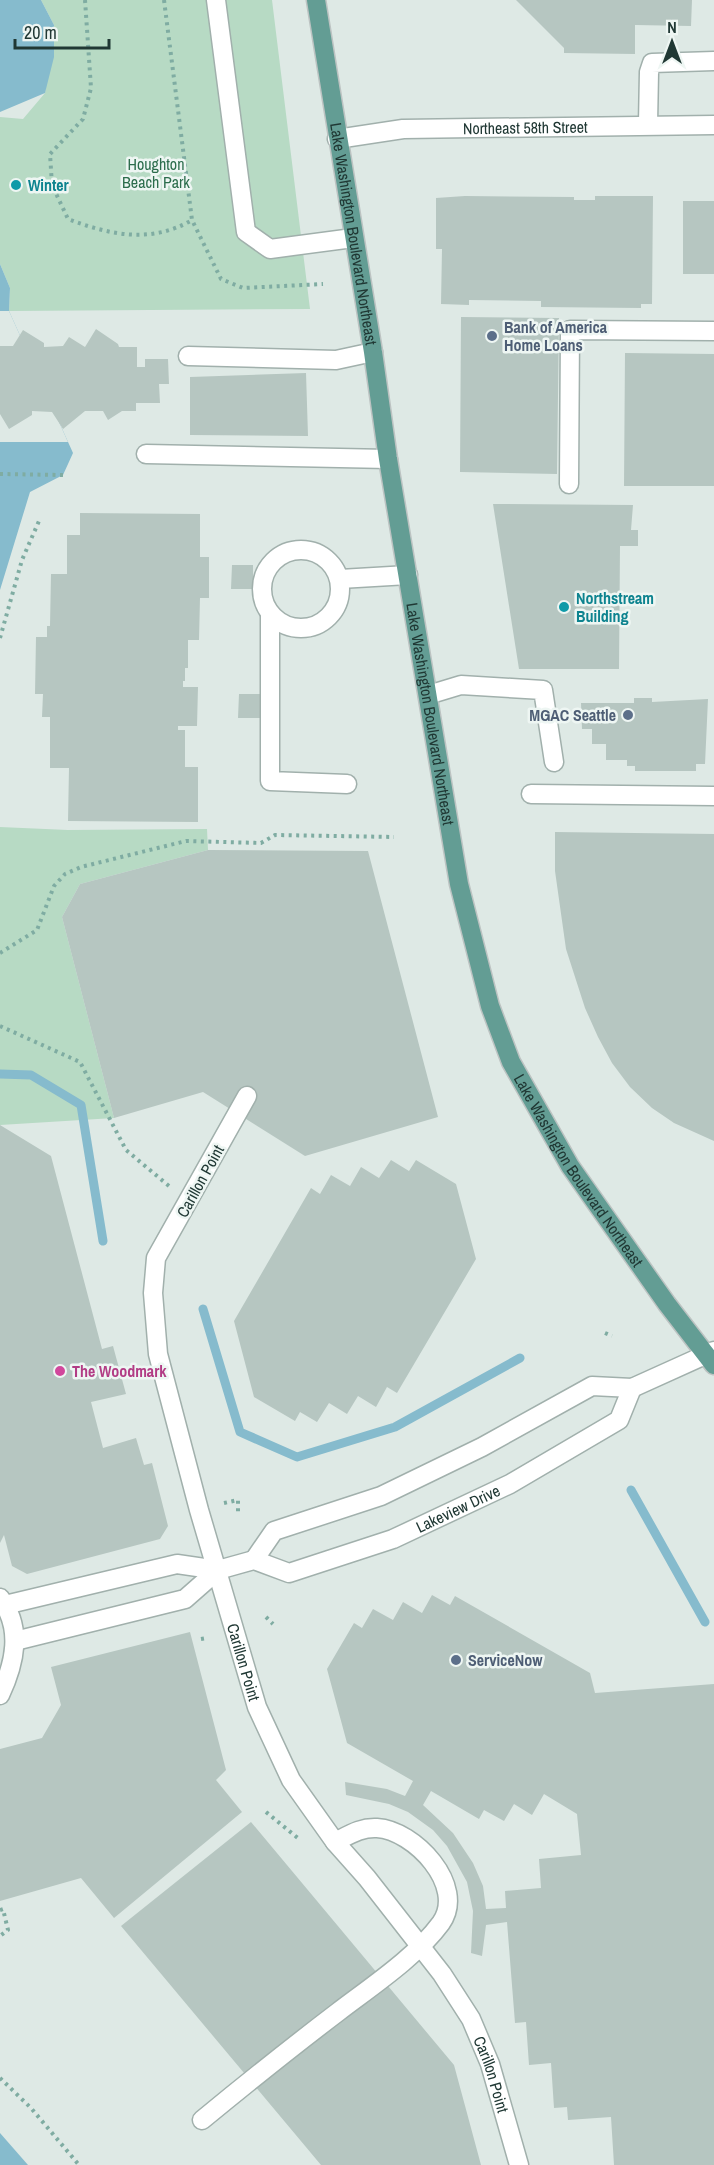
<svg xmlns="http://www.w3.org/2000/svg" width="714" height="2165" font-family="'Archivo Narrow',sans-serif">
<style>
.green{fill:#b7dac4}
.water{fill:#86bbcd}
.pier{fill:#dee9e5}
.lines{fill:none;stroke-linecap:round;stroke-linejoin:round}
.stream{stroke:#86bbcd;stroke-width:9}
.building{fill:#b6c6c1;fill-rule:evenodd}
.minor-casing{stroke:#a1b0ac;stroke-width:21}
.major-casing{stroke:#bcc3c2;stroke-width:21}
.path{stroke:#7faca2;stroke-width:4;stroke-dasharray:3 4.5;stroke-linecap:butt}
.minor{stroke:#fff;stroke-width:18}
.major{stroke:#639d94;stroke-width:18}
.culture-dot{fill:#0f9aa8;stroke:#eef6f3;stroke-width:2}
.service-dot{fill:#5c6f8a;stroke:#eef6f3;stroke-width:2}
.hotel-dot{fill:#d1479c;stroke:#eef6f3;stroke-width:2}
.labels{text-anchor:middle;stroke-width:5;stroke-linejoin:round;paint-order:stroke}
.street-label{font-size:16px;fill:#203834;stroke:#eef6f3}
.park-label{font-size:16px;fill:#2c6d4c;stroke:#eef6f3}
.culture-label{font-size:16px;font-weight:bold;fill:#0d838f;stroke:#eef6f3;text-anchor:start}
.service-label{font-size:16px;font-weight:bold;fill:#4e5e75;stroke:#eef6f3;text-anchor:start}
.hotel-label{font-size:16px;font-weight:bold;fill:#b23c85;stroke:#eef6f3;text-anchor:start}
</style>
<rect width="100%" height="100%" fill="#dee9e5"/>
<path class="green" d="M41,0H272L310,309L9,311L10,288L0,264V117L23,119L45,93L54,25Z
M0,827L68,830L207,829L208,850L80,884L62,917L114,1118L0,1125Z"/>
<path class="water" d="M0,0H41L54,25V57L45,93L0,112Z
M0,264L10,288L9,311L73,453L63,475L30,492L0,590Z
M0,2133L28,2165H0Z"/>
<path class="pier" d="M0,311H9L68,442H0Z"/>
<g class="lines">
<path class="stream" d="M0,1074L31,1075L81,1105L103,1241
M203,1309L240,1432L297,1457L395,1427L520,1358
M631,1490L705,1622"/>
</g>
<path class="building" d="M516,0H692L691,26L635,25V54L564,53V48Z
M465,196L574,197V200H595V196H653L652,304H641V308L541,307V301L469,300V305L441,304L442,249H436V198Z
M683,201H714V274H683Z
M461,317L559,318L557,474L460,472Z
M96,329L118,344L119,347H137V367H145V359H168L169,384H159L160,403H136V411H122L108,420L103,411H85L63,429L52,412L32,411V415L9,429L0,414V346H13L23,330L44,343V347L63,346L69,337L85,347Z
M625,353L714,354V486H624Z
M306,373L308,436L190,435V377Z
M493,504L633,505L631,530H638V546H620L619,669H519Z
M80,513L200,514V557H209V598H200L199,640H188V668H185V681H183V687H198L197,726H178V730H185V767H198V822L68,821L69,768H50V717H42L43,694H35L36,637H47V626H50L51,574H67V535H80Z
M232,565H253V589H231Z
M239,694H260V718H238Z
M634,698H652V702L708,699L705,764H696V771H635V766H627V760H606V744H592V729H582L581,703H634Z
M555,832L714,834V1141L674,1123L652,1108L630,1087L612,1063L598,1037L585,1008L566,949L555,871Z
M208,850L368,851L438,1117L305,1156L203,1092L114,1118L62,917L80,884Z
M0,1125L51,1156L102,1349L113,1346L126,1394L91,1402L103,1448L136,1438L144,1465L152,1463L168,1526L160,1539L27,1574L12,1566L4,1535L0,1543Z
M391,1160L409,1171L416,1160L456,1184L476,1259L397,1393L387,1387L376,1407L358,1396L347,1414L329,1403L317,1422L300,1412L295,1421L254,1397L234,1321L311,1188L320,1194L331,1175L350,1186L361,1167L379,1178Z
M432,1595L450,1605L455,1596L590,1673L595,1693L714,1684V2165H614L611,2117L568,2120L567,2107L554,2108L551,2063L529,2065L526,2022L515,2023L507,1922L486,1925L482,1956L471,1953L473,1911L467,1882L447,1846L433,1830L408,1812L389,1804L346,1795L345,1782L387,1789L405,1796L413,1781L347,1743L327,1669L354,1623L362,1628L373,1609L393,1620L403,1602L422,1613ZM431,1791L479,1819L484,1810L504,1821L514,1804L532,1815L544,1794L577,1814L581,1855L539,1859L541,1888L505,1891L506,1908L486,1909L483,1886L473,1863L453,1833L423,1805Z
M190,1632L226,1770L216,1780L242,1812L114,1918L81,1878L0,1901V1749L42,1738L61,1705L51,1667Z
M251,1822L454,2065L481,2165H321L121,1926Z"/>
<g class="lines">
<defs>
<g id="minor">
<path d="M216,0L246,232L270,249L353,238"/>
<path d="M648,124L649,72L652,63L714,61"/>
<path id="s1" d="M337,139L403,129L714,125"/>
<path d="M188,356L336,360L373,352"/>
<path d="M146,454L388,459"/>
<path d="M569,484L570,330L714,331"/>
<circle cx="301" cy="589" r="39"/>
<path d="M340,579L408,575"/>
<path d="M270,614V781L347,784"/>
<path d="M428,695L461,685L543,690L554,762"/>
<path d="M531,794L714,796"/>
<path id="s2" d="M247,1096L156,1258L153,1293L158,1354L199,1510L257,1707L291,1780L335,1842L367,1878L442,1974L471,2019L490,2064L519,2165"/>
<path d="M254,1560L274,1531L381,1496L482,1447L592,1386L632,1388L714,1351"/>
<path d="M0,1598C23,1628 15,1663 0,1695"/>
<path id="s3" d="M5,1605L177,1564L218,1570L254,1560L289,1573L393,1539L510,1484L619,1420L632,1388"/>
<path d="M15,1641L185,1599L218,1570"/>
<path d="M202,2120C247,2083 292,2047 338,2012C372,1986 416,1957 441,1923C467,1886 414,1830 377,1828C361,1827 349,1835 335,1842"/>
</g>
<g id="major">
<path id="s4" d="M316,0L373,352L388,459L459,884L490,1006L511,1062L570,1166L667,1304L714,1365"/>
</g>
</defs>
<use href="#minor" class="minor-casing"/>
<use href="#major" class="major-casing"/>
<path class="path" d="M85,0L91,88L83,119L50,154L52,185L68,219C110,235 151,244 192,220
M164,0L192,220L221,279L243,288L323,284
M0,474L63,475
M0,638L22,560L39,521
M0,953L37,930L54,886L65,874L81,867L186,841L261,843L275,835L394,837
M0,1026L80,1062L126,1150L169,1186
M605,1333L612,1336
M224,1503L238,1500V1514
M266,1617L273,1624
M201,1639L207,1638
M266,1812L299,1839
M0,1910L3,1909L8,1930L0,1936
M0,2078L31,2108L79,2165"/>
<use href="#minor" class="minor"/>
<use href="#major" class="major"/>
</g>
<g class="culture-dot">
<circle cx="16" cy="185" r="6"/>
<circle cx="564" cy="607" r="6"/>
</g>
<g class="service-dot">
<circle cx="492" cy="336" r="6"/>
<circle cx="628" cy="715" r="6"/>
<circle cx="456" cy="1660" r="6"/>
</g>
<circle class="hotel-dot" cx="60" cy="1371" r="6"/>
<g class="labels">
<g class="street-label">
<text dy="6" stroke="none"><textPath href="#s1" startOffset="189">Northeast 58th Street</textPath></text>
<text dy="6" stroke="none"><textPath href="#s4" startOffset="237">Lake Washington Boulevard Northeast</textPath></text>
<text dy="6" stroke="none"><textPath href="#s4" startOffset="723">Lake Washington Boulevard Northeast</textPath></text>
<text dy="6" stroke="none"><textPath href="#s4" startOffset="1209">Lake Washington Boulevard Northeast</textPath></text>
<text transform="translate(200 1181) rotate(-61)" y="6">Carillon Point</text>
<text dy="6" stroke="none"><textPath href="#s3" startOffset="474">Lakeview Drive</textPath></text>
<text dy="6" stroke="none"><textPath href="#s2" startOffset="602">Carillon Point</textPath></text>
<text dy="6" stroke="none"><textPath href="#s2" startOffset="1088">Carillon Point</textPath></text>
</g>
<g class="park-label">
<text x="156" y="170">Houghton<tspan x="156" dy="18">Beach Park</tspan></text>
</g>
<g class="culture-label">
<text x="28" y="191">Winter</text>
<text x="576" y="604">Northstream<tspan x="576" dy="18">Building</tspan></text>
</g>
<g class="service-label">
<text x="504" y="333">Bank of America<tspan x="504" dy="18">Home Loans</tspan></text>
<text x="616" y="721" text-anchor="end">MGAC Seattle</text>
<text x="468" y="1666">ServiceNow</text>
</g>
<g class="hotel-label">
<text x="72" y="1377">The Woodmark</text>
</g>
</g>
<g transform="translate(672 42)" stroke="#eef6f3" stroke-width="4.5" paint-order="stroke">
<path d="M0-4.5L10 22L0 15L-10 22Z" fill="#203834"/>
<text y="-9" font-size="16" font-weight="bold" text-anchor="middle" fill="#203834">N</text>
</g>
<path d="M15 39v9h94v-9" fill="none" stroke="#203834" stroke-width="3"/>
<text x="24" y="39" font-size="18" fill="#203834" stroke="#eef6f3" stroke-width="4.5" paint-order="stroke">20 m</text>
</svg>
